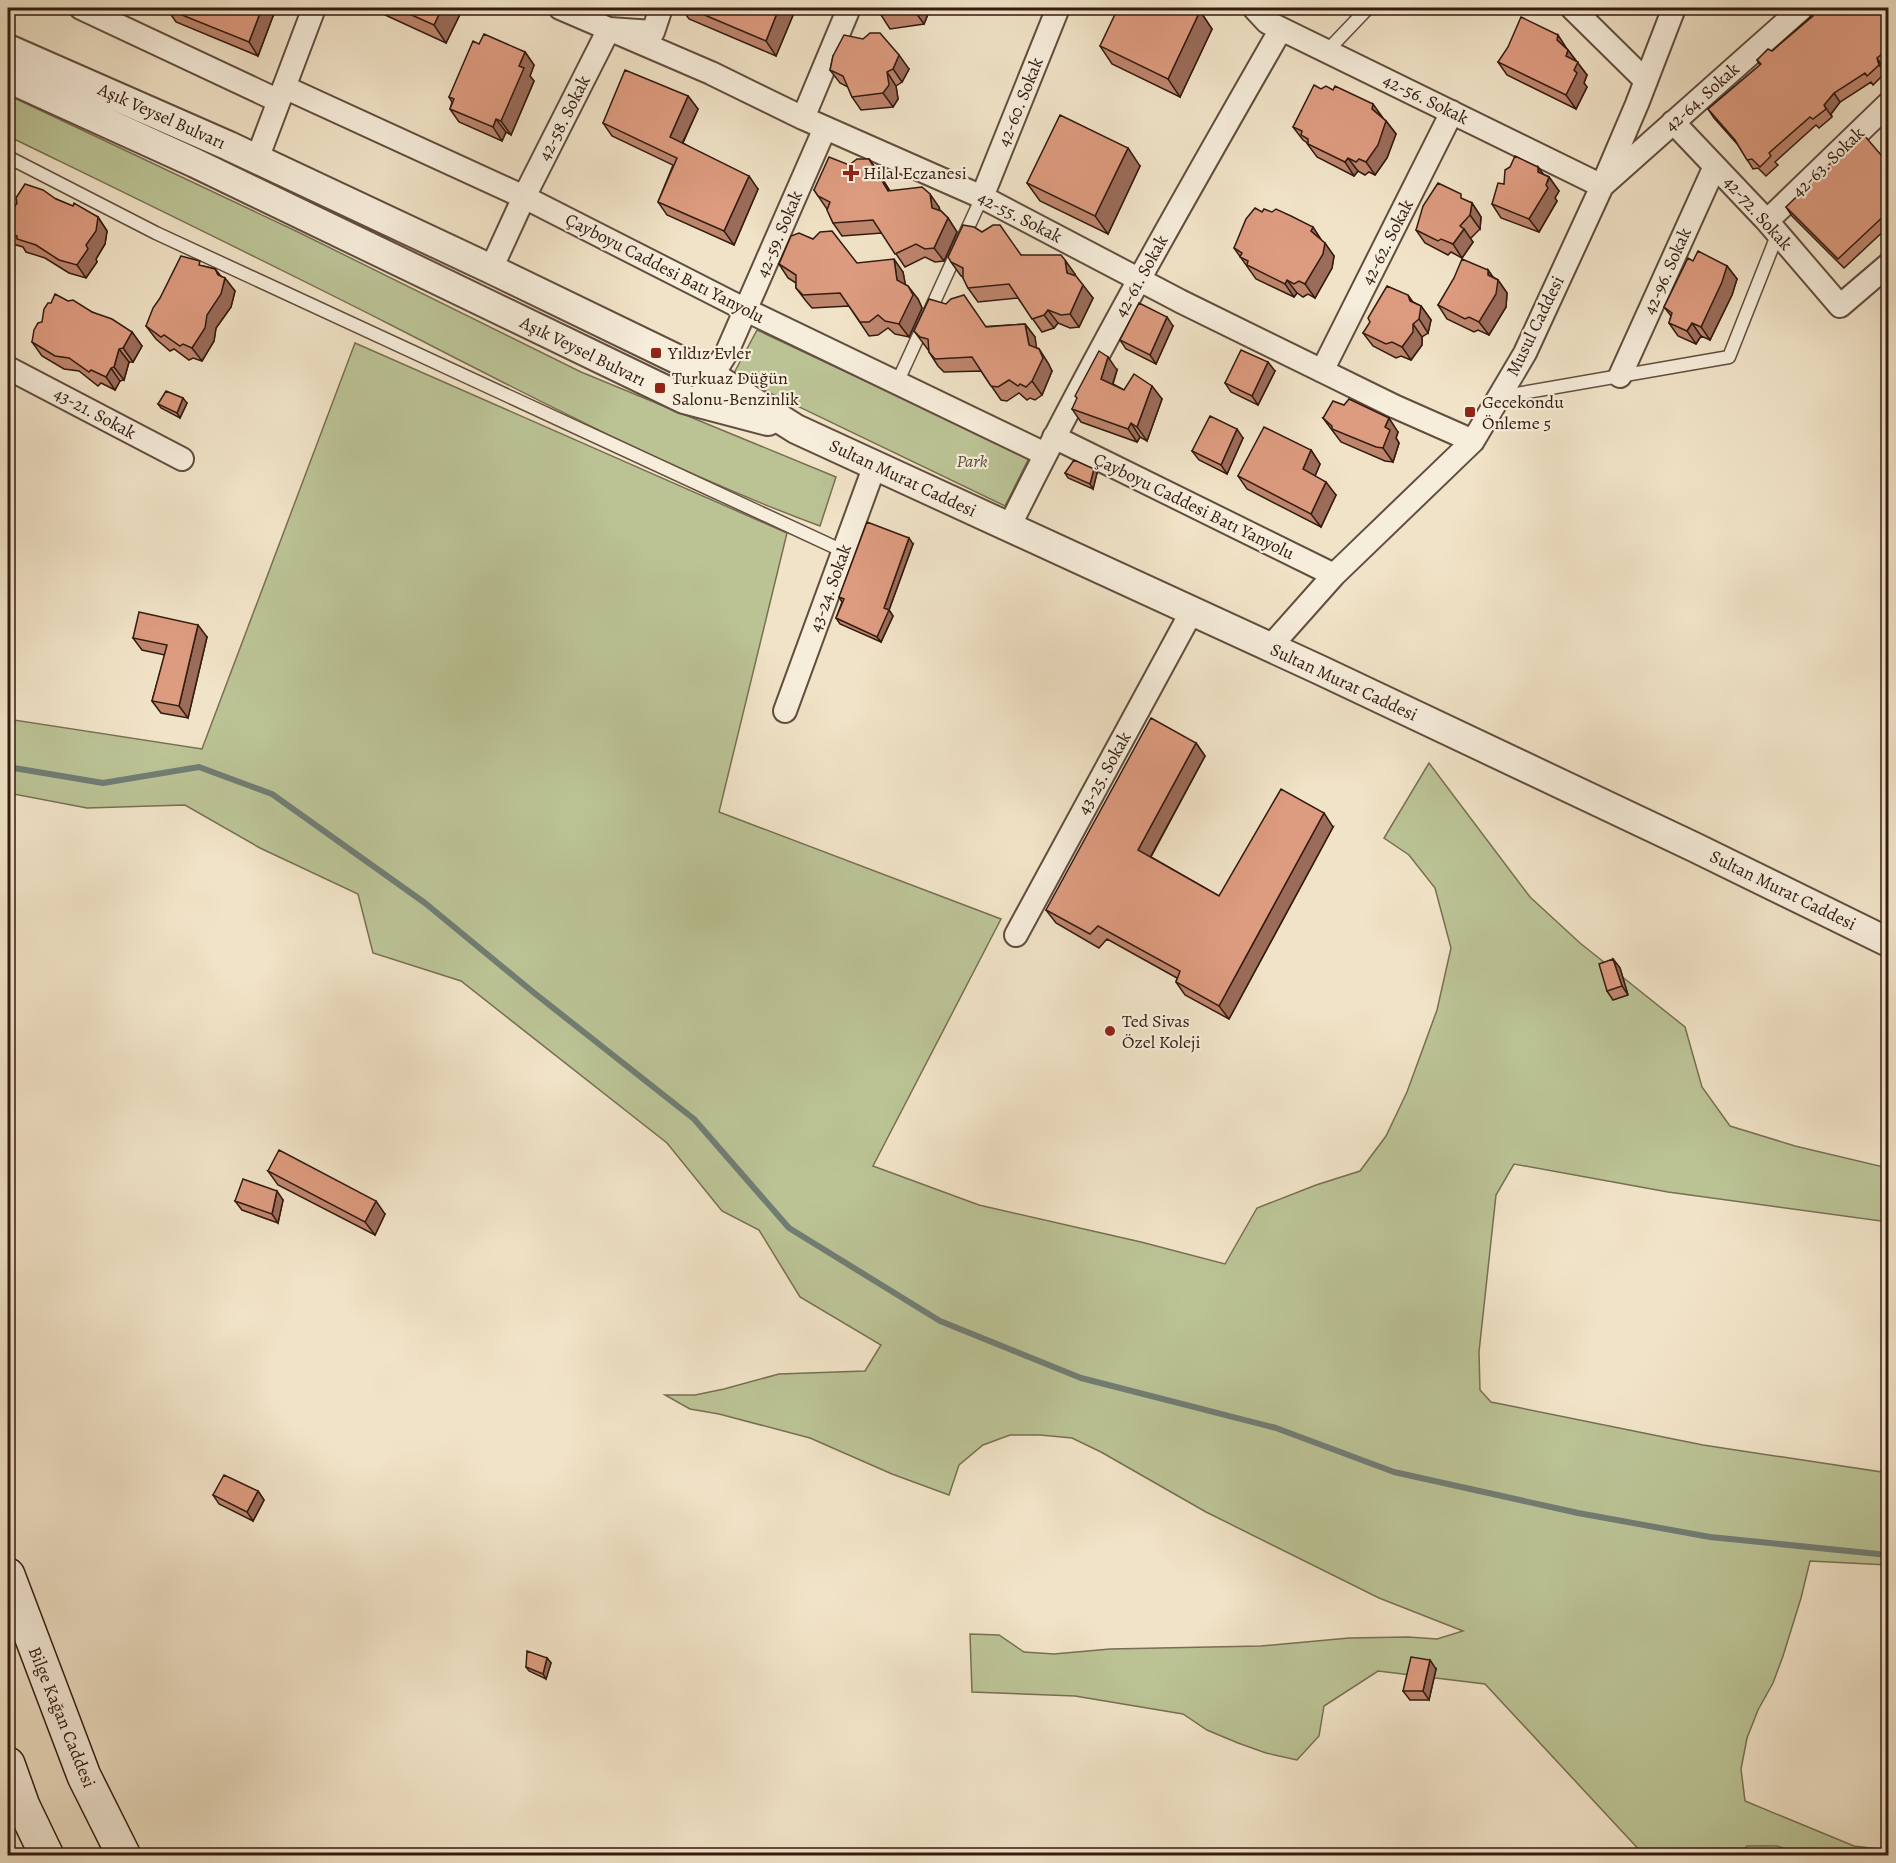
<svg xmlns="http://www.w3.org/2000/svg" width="1896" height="1863" font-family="Alegreya,serif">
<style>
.green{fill:#bbc395;stroke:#776f52;stroke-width:1.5}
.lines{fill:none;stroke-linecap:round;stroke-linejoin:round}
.stream{stroke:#717d74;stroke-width:6}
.service-casing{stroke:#624d3e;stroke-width:15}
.minor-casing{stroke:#624d3e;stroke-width:26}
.tertiary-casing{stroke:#624d3e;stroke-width:32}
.secondary-casing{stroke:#331b10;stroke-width:36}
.service{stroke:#f6eddb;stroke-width:12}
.minor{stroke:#f6eddb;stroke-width:22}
.tertiary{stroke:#f6eddb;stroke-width:28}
.secondary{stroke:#f6eddb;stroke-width:33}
.wall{fill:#be856d;stroke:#331b10;stroke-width:1.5}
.shaded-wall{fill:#9b6c59;stroke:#331b10;stroke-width:1.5}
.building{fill:#dd9b7f;stroke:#331b10;stroke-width:1.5}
.poi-dot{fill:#8f2418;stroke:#f6eddb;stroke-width:2}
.labels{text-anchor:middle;stroke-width:4.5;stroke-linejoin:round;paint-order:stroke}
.street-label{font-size:18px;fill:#331b10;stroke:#f6eddb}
.poi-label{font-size:18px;fill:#331b10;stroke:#f6eddb;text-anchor:start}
.park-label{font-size:18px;font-style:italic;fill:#5c4d38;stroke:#f6eddb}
</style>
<rect width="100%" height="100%" fill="#f1e3c7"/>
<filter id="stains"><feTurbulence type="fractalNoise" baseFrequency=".00333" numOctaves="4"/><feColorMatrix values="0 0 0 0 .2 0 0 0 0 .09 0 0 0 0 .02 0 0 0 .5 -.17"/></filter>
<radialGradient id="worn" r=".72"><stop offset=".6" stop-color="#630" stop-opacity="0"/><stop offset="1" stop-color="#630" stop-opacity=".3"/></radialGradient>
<path class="green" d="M8,95L298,232L581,372L836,477L820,526C671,471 530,396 389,324C263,260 135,198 8,136Z
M757,330L1029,458L1005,506L733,375Z
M355,343L787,533L719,812L1001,919L873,1166L979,1205L1141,1242L1225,1264L1257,1208L1316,1185L1360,1171L1386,1136L1407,1092L1437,1010L1451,948L1435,888L1409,855L1384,838L1429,763L1530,897L1580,943L1685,1027L1702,1087L1730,1126L1795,1146L1888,1168V1222L1668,1192L1514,1164L1496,1195L1479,1352L1480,1390L1491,1402L1703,1445L1888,1473V1565L1810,1561L1801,1598L1783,1656L1773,1683L1758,1710L1747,1738L1741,1769L1745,1801L1854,1846L1879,1849L1888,1844V1855H1802L1777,1846H1747L1740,1855H1644L1485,1684L1378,1671L1324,1706L1319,1736L1297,1760L1266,1753L1238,1743L1207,1730L1183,1714L1075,1696L972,1692L970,1634L999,1635L1024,1652L1054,1654L1110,1649L1261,1646L1349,1638L1408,1637L1437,1639L1463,1631L1379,1598L1206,1512L1101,1452L1072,1438L1040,1435H1010L983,1445L959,1465L949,1495L892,1474L810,1438L719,1414L690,1409L665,1395H695L724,1389L779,1374L865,1371L881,1345L800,1297L759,1230L722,1211L667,1143L461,981L373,953L358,894L260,848L185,805L87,808L8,793V719L202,749Z"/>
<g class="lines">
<path class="stream" d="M8,767L103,783L199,767L272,794L425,903L533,992L694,1119L789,1228L940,1321L1081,1378L1276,1428L1394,1472L1578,1513L1710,1537L1888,1555"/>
<defs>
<path id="service" d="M1327,51L1368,8
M8,157L156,233L843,551
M897,383L982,197
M1499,397L1729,357L1778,233"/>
<path id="minor" d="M81,8L279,101
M560,8L711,73L803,118L982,197L1180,301L1396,407L1473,441
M1254,8L1267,22L1602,186L1802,8
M1572,8L1646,81
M284,87L524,197L746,310L1045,454
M803,118L849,8
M1673,122L1767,221L1840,306L1888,265
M257,159L314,8
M982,197L1058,8
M1767,221L1888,104
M491,269L524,197L609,29L653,32L661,8
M8,368L182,459
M1322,371L1452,112
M1620,376L1715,166
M704,388L727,352L825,128
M1054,437L1334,575
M1009,527C1093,357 1187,193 1281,29
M1270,647L1334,575L1473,441L1525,353L1602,186L1637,104L1674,8
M785,711L875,465
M1016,935L1192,611"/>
<path id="tertiary" d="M8,49L229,146L491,269L712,376L796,429L1320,670L1694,847L1888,942
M8,78L195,163L684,399L768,421"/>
<path id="secondary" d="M8,1575L84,1776L124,1856
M8,1764L23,1806L47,1856"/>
</defs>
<use href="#service" class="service-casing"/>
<use href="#minor" class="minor-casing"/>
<use href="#tertiary" class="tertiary-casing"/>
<use href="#secondary" class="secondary-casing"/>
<use href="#service" class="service"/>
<use href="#minor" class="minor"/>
<use href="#tertiary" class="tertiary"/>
<use href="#secondary" class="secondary"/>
</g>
<path class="wall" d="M168,8H276L258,56L176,22L167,9Z
M370,8H463L446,43Z
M681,8H796L776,56L689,19Z
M879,8H928V14L924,24L890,29L881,15Z
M1200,11L1212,29L1180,97L1112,64L1100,46Z
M1888,11V63L1883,67L1885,73L1873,85L1871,82L1840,102L1831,114L1832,117L1819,128L1816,125L1775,162L1778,165L1766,176L1758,168L1753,169L1738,145L1714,118L1708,109L1760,65L1757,60L1772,51L1811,17L1809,14Z
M479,44L525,52L534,65L530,76L534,81L511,135L506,132L502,141L459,122L450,109L452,102L449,97Z
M1567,49L1587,75L1584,83L1587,87L1576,109L1507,75L1498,62Z
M833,56L909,69L902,82L896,86L898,99L893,107L861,110L852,97L848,87L840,83L830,70Z
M1321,89L1383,118L1386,121L1396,134L1387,158L1375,175L1369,172L1365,175L1358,171L1354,176L1317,157L1306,142L1303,140L1293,127Z
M688,96L698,109L683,143L758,189L734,245L667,215L658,202L673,165L612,136L603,123Z
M869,159L890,191L939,207L940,210L948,218L957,232L944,261L935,262L925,257L905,267L882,233L842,236L833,223L827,209L814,190L849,165Z
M1888,163V227L1844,268L1792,216L1786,207Z
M1140,166L1108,234L1040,201L1027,183Z
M1538,167L1543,174L1549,177L1559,191L1555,198L1557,201L1539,232L1501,218L1492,204L1504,184Z
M56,199L98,217L107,231L105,244L96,259L97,262L86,278L69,273L45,258L26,252L23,247L13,244L8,235V223Z
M1465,200L1472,203L1481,217L1480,229L1470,239L1473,242L1462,258L1451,252L1448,255L1425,243L1416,230Z
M1262,212L1322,241L1334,256L1332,268L1315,298L1308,294L1303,297L1297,293L1294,297L1256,279L1234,248Z
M1021,255L1075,274V276L1093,298L1079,327L1070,328L1058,323L1054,328L1042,332L1018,298L978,302L968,288L963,277L961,276L951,262Z
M1693,261L1727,266L1737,279L1732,295L1710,340L1701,336L1696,344L1678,336L1669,323L1671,316L1664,307Z
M857,263L903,272L905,284L918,299L922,308L909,337L895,334L888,328L878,335L869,336L849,306L812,308L806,301L796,288V283L788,278L779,264Z
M203,266L215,269L220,275L235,291L231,307L216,328L214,341L202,361L193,358L189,360L174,349L170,351L156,339L146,326Z
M1488,270L1493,277L1498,280L1507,293L1506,307L1489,335L1478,330L1474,332L1447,319L1438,305Z
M1413,302L1421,306L1431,320L1428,333L1422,337V345L1411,360L1401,356L1396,358L1373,346L1363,333Z
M92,312L132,332L142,346L133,362H129L124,380L120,381L115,390L101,383L98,386L79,371L64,369L42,356L32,342L42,322Z
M1025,324L1035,337L1036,348L1039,349L1048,363L1052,371L1042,395L1035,400L1030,398L1027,400L1019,393L1007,401L1001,400L981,371L944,372L938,366L929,352V351L914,331Z
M1173,326L1156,364L1126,349L1120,340Z
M1117,370L1113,384L1124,390L1162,399L1147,441L1140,437L1137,442L1081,422L1072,409Z
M1275,371L1258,405L1231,392L1225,383Z
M187,403L180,418L161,408L158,404Z
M1323,418L1398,432L1396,438L1399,443L1393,462L1385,461L1341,442Z
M1243,438L1227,474L1199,460L1192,451Z
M1311,450L1320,464L1315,476L1336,495L1321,527L1247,489L1238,476Z
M1094,469L1097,473L1093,489L1068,478L1065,473Z
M913,544L889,610L893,616L881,642L840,624L836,618L842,602L839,597Z
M207,637L188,718L161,713L152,701L165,655L142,650L133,638Z
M1196,743L1205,756L1151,857L1219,896L1333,827L1229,1019L1185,995L1176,982L1177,978L1107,939L1099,948L1056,923L1046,910Z
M1613,959L1620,968L1628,995L1613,1000L1607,991Z
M268,1171L385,1214L375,1235L278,1185Z
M283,1200L278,1223L242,1210L235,1201Z
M258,1491L264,1500L253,1521L219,1504L213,1495Z
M547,1658L551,1663L546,1679L529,1671L526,1667Z
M1436,1669L1429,1700H1410L1403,1691Z"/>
<path class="shaded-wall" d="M262,8H276L258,56L249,42Z
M442,8H463L446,43L434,25Z
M779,8H796L776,56L766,41Z
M916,8H928V14L924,24L914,10Z
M1200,11L1212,29L1180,97L1168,79Z
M1558,35L1567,49L1557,40Z
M1568,50L1587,75L1584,83L1587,87L1576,109L1566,95V56Z
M525,52L534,65L530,76L534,81L511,135L501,121L519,66Z
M899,55L909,69L902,82L893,69Z
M1877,58L1883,67L1885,73L1879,65Z
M887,72L896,86L898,99L893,107L883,93Z
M1834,93L1840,102L1831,114L1832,117L1824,105Z
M688,96L698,109L679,150L670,137Z
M1373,104L1383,118L1372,109Z
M496,119L506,132L502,141L493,127Z
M1386,121L1396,134L1387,158L1375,175L1366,162Z
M1128,148L1140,166L1108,234L1095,216Z
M1348,158L1358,171L1354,176L1345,162Z
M869,159L879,173L898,205L888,191Z
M1538,167L1548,181L1549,177L1559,191L1555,198L1557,201L1539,232L1529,219L1538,172Z
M749,176L758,189L734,245L724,231Z
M930,194L939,207L941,222L932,208Z
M1472,203L1481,217L1480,229L1470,215Z
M98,217L107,231L105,244L96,259L97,262L86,278L77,265Z
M948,218L957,232L944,261L934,248Z
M1313,227L1322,241L1311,231Z
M1464,229L1473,242L1462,258L1453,244Z
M1325,243L1334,256L1332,268L1315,298L1305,284Z
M894,259L903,272L907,293L897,280Z
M1065,260L1075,274L1076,287L1067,273Z
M1727,266L1737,279L1732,295L1710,340L1701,327Z
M215,269L224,282L225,278L235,291L231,307L216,328L214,341L202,361L192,348L218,275Z
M1488,270L1497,284L1498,280L1507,293L1506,307L1489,335L1479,322L1488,275Z
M1287,280L1297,293L1294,297L1285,284Z
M1083,285L1093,298L1079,327L1070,314Z
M908,286L918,299L922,308L909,337L899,324Z
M1408,295L1417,308L1421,306L1431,320L1428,333L1419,319Z
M1048,310L1058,323L1054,328L1044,315Z
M1167,317L1173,326L1156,364L1150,355Z
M1692,323L1701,336L1696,344L1687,331Z
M1025,324L1035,337L1038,358L1029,345Z
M1413,324L1422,337V345L1411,360L1402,347Z
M132,332L142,346L133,362L123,348Z
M119,349L129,362L124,380L114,367Z
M1039,349L1048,363L1052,371L1042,395L1032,381Z
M1108,357L1117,370L1110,392L1101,379Z
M1268,362L1275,371L1258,405L1252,396Z
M111,368L120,381L115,390L106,377Z
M1152,386L1162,399L1147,441L1137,427Z
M183,398L187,403L180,418L177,413Z
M1389,418L1398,432L1396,438L1399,443L1393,462L1383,448L1385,427Z
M1131,423L1140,437L1137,442L1128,429Z
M1237,429L1243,438L1227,474L1221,465Z
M1311,450L1320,464L1312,483L1303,469Z
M1094,469L1097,473L1093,489L1090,484Z
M1326,482L1336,495L1321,527L1311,514Z
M909,538L913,544L889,610L893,616L881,642L877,637L884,608Z
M198,625L207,637L188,718L179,706Z
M1196,743L1205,756L1147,863L1138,850Z
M1324,813L1333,827L1229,1019L1219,1006Z
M1613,959L1620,968L1628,995L1622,986Z
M277,1191L283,1200L278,1223L272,1214Z
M376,1201L385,1214L375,1235L365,1222Z
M258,1491L264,1500L253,1521L247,1512Z
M547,1658L551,1663L546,1679L543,1674Z
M1430,1660L1436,1669L1429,1700L1423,1691Z"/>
<path class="building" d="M168,8H262L249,42L167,9Z
M396,8H442L434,25Z
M688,8H779L766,41Z
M879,8H916L914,10L881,15Z
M1118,8H1192L1200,11L1168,79L1100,46Z
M1819,8H1885L1888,11V49L1877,58L1879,65L1867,76L1865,73L1834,93L1824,105L1826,109L1813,119L1810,117L1769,153L1771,156L1760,167L1752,159L1747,160L1735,140L1708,109L1761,64L1757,60L1768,49L1772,51L1813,16L1809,14Z
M1521,17L1558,35L1557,40L1568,50L1566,56L1578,62L1574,70L1577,73L1566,95L1498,62L1508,47Z
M870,33H880L899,55L893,69L887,72L889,85L883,93L852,97L843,76L830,70L833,56L844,35L863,39Z
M484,34L525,52L519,66L524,68L501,121L496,119L493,127L450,109L454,99L449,97L473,41L479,44Z
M625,70L688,96L670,137L749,176L724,231L658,202L677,158L603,123Z
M1314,85L1321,89L1326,86L1333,90L1335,86L1373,104L1372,109L1386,121L1378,145L1366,162L1359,159L1356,162L1348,158L1345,162L1308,144V139L1301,135L1302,131L1293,127Z
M1060,115L1128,148L1095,216L1027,183Z
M1863,134L1888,163V212L1838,259L1786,207L1852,142Z
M1515,156L1538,167V172L1549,177L1546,185L1548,188L1529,219L1492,204L1498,183L1504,184L1505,170L1510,167Z
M829,157L849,165L857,159H869L888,191L922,187L930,194L932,208L941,211L948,218L934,248L925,249L916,244L895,254L873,220L833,223L827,210L830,202L818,196L814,190Z
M1438,183L1461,194V198L1472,203L1470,215L1460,226L1464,229L1453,244L1441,239L1438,241L1416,230L1423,206Z
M25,184L43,190L56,199L73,206L74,203L98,217L96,231L86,245L88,249L77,265L59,260L36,245L17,239V236L8,232V216L17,203L16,198Z
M1255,208L1262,212L1264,209L1272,212L1276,209L1291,216L1313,227L1311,231L1325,243L1323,254L1305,284L1299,281L1294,284L1287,280L1285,284L1247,265L1248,261L1240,257L1242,253L1234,248L1246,219Z
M963,225L974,227L982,232L993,225H1000L1021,255H1061L1065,260L1067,273L1076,276L1083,285L1070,314L1061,315L1048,310L1044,315L1032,319L1009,284L968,288L963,278V268L951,262L948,257Z
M832,231L857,263L894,259L897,280L908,286L913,295L899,324L885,321L878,315L869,322H860L840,293L803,295L796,288V275L779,264L791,236L799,233L813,239L820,232Z
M1698,251L1727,266L1722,282L1701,327L1692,323L1687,331L1669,323L1672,313L1664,307L1688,258L1693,261Z
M181,256L200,261L199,265L215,269L218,275L225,278L221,294L207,315L205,328L192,348L183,344L180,346L164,335L161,337L146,326L153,308L160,298Z
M1462,259L1488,270V275L1498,280L1496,294L1479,322L1469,317L1465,319L1438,305L1454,278Z
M1387,286L1408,295L1410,301L1421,306L1419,319L1413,324V332L1402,347L1392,342L1386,344L1363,333L1370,322L1368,318Z
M55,294L68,301L73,300L92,312L112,319L132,332L123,348L119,349L114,367L111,368L106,377L91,370L89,372L69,358L55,356L32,342L34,330L38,323L42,322L44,309L48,303H51Z
M964,295L986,327L1025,324L1029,345L1039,349L1043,358L1032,381L1026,387L1020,384L1018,386L1009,380L998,387L991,386L972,357L935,359L929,352L928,339L920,337L914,331L929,299L946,304L951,299Z
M1139,303L1167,317L1150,355L1120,340Z
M1241,350L1268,362L1252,396L1225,383Z
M1099,351L1108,357L1101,379L1124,390L1134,374L1152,386L1137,427L1131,423L1128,429L1072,409L1077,398L1075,396Z
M166,391L183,398L177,413L158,404Z
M1349,399L1389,418L1385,427L1390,430L1383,448L1376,447L1332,429V426L1323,418L1333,401L1344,405Z
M1210,416L1237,429L1221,465L1192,451Z
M1264,427L1311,450L1303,469L1326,482L1311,514L1238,476Z
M1074,460L1094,469L1090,484L1065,473Z
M867,522L909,538L884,608L889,610L877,637L836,618L844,599L839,597Z
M139,612L198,625L179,706L152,701L167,645L133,638Z
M1151,718L1196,743L1138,850L1219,896L1281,789L1324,813L1219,1006L1176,982L1180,971L1098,926L1090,934L1046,910Z
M1613,959L1622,986L1607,991L1599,964Z
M279,1150L376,1201L365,1222L268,1171Z
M243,1179L277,1191L272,1214L235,1201Z
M224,1475L258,1491L247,1512L213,1495Z
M527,1651L547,1658L543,1674L526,1667Z
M1411,1657L1430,1660L1423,1691H1403Z"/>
<g class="poi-dot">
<path d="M848 164h6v6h6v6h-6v6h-6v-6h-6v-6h6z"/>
<rect x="650" y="347" width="12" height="12" rx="3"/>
<rect x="654" y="382" width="12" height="12" rx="3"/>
<rect x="1464" y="406" width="12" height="12" rx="3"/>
<circle cx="1110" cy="1031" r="6"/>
</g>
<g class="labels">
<g class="street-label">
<text transform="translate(1702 97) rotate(-42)" y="6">42-64. Sokak</text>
<text transform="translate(1426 99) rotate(26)" y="6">42-56. Sokak</text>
<text transform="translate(1020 102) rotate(-68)" y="6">42-60. Sokak</text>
<text transform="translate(162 116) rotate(24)" y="6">Aşık Veysel Bulvarı</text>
<text transform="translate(564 118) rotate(-63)" y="6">42-58. Sokak</text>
<text transform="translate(1828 162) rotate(-44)" y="6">42-63. Sokak</text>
<text transform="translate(1758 213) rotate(48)" y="6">42-72. Sokak</text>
<text transform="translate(1020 217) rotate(27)" y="6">42-55. Sokak</text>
<text transform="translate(779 234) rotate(-67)" y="6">42-59. Sokak</text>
<text transform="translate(1387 242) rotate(-63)" y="6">42-62. Sokak</text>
<text transform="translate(665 268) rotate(27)" y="6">Çayboyu Caddesi Batı Yanyolu</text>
<text transform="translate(1667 271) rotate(-66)" y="6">42-96. Sokak</text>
<text transform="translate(1141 276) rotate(-61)" y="6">42-61. Sokak</text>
<text transform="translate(1535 326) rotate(-64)" y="6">Musul Caddesi</text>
<text transform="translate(583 351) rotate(26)" y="6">Aşık Veysel Bulvarı</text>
<text transform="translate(95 413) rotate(28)" y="6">43-21. Sokak</text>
<text transform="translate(903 478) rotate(25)" y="6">Sultan Murat Caddesi</text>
<text transform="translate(1194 506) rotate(26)" y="6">Çayboyu Caddesi Batı Yanyolu</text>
<text transform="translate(830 588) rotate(-70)" y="6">43-24. Sokak</text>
<text transform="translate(1344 682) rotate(25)" y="6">Sultan Murat Caddesi</text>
<text transform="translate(1104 773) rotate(-61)" y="6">43-25. Sokak</text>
<text transform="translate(1783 890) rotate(26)" y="6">Sultan Murat Caddesi</text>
<text transform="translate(62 1717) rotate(68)" y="6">Bilge Kağan Caddesi</text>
</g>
<g class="poi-label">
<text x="863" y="179">Hilal Eczanesi</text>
<text x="668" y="359">Yıldız Evler</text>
<text x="672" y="384">Turkuaz Düğün<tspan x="672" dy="21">Salonu-Benzinlik</tspan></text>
<text x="1482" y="408">Gecekondu<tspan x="1482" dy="21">Önleme 5</tspan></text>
<text x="1122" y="1027">Ted Sivas<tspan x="1122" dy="21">Özel Koleji</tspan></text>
</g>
<g class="park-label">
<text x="972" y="467">Park</text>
</g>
</g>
<rect width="1896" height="1863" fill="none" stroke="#f1e3c7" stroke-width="30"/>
<rect x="9" y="9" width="1878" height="1845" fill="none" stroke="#331b10" stroke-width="3"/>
<rect x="15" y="15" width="1866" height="1833" fill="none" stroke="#331b10" stroke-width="1.5"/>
<rect width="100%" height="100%" filter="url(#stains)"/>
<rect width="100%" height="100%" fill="url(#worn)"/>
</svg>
